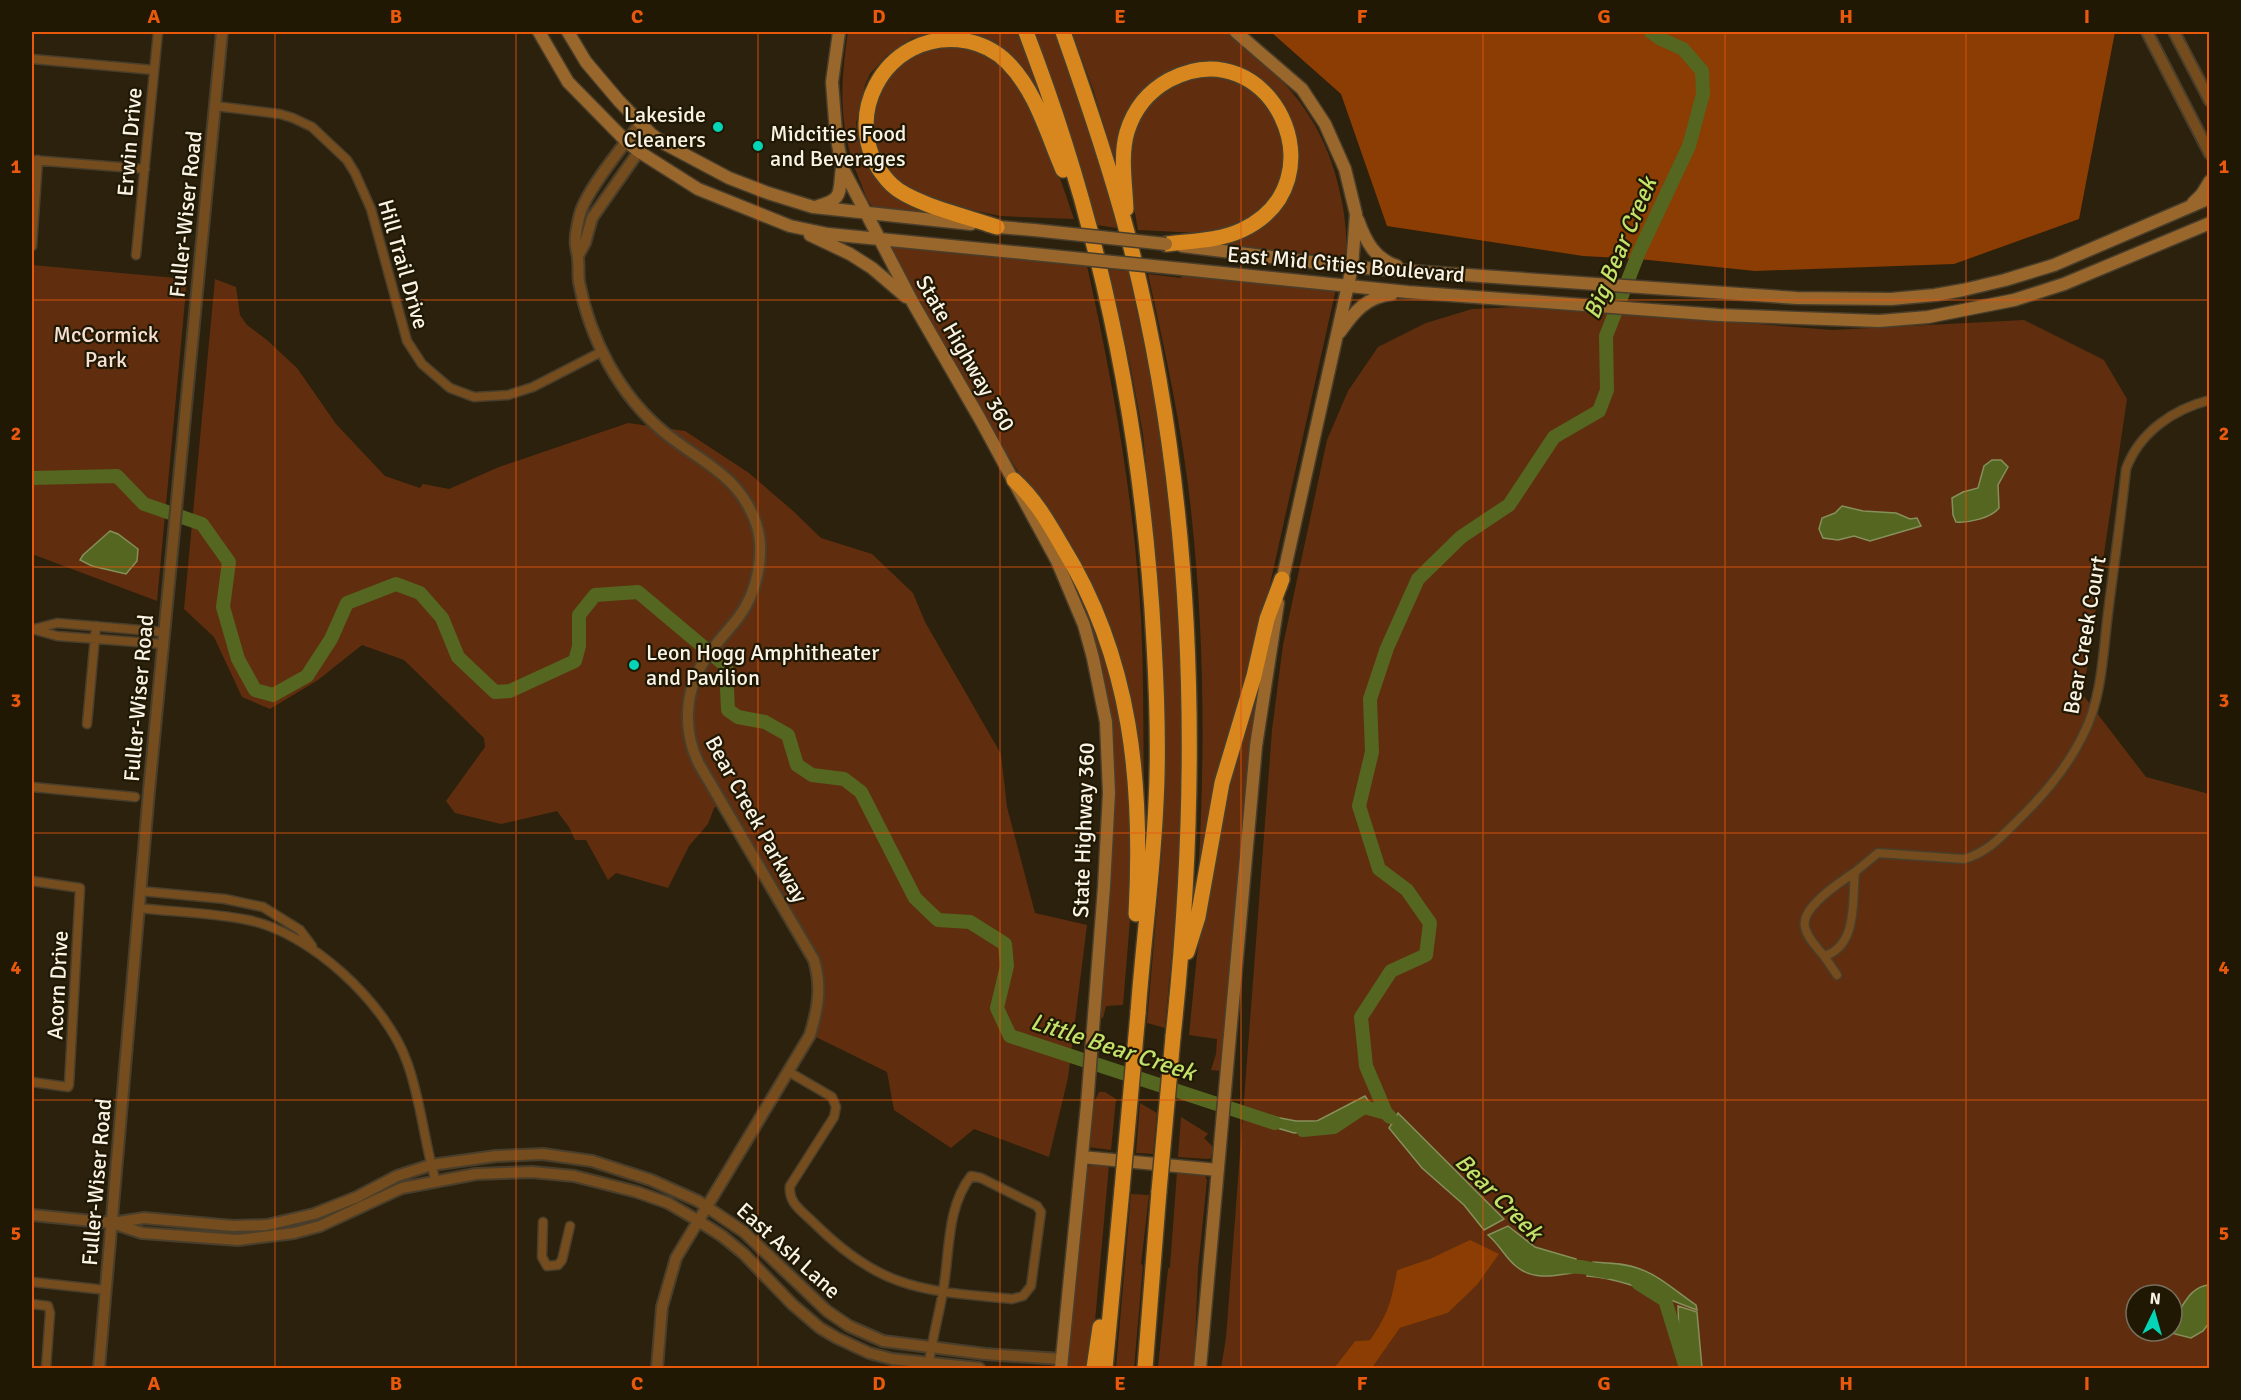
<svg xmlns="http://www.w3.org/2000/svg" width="2241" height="1400" font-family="Signika,sans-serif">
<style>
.green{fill:#602e0f;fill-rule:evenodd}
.forest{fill:#8b3d03}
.water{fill:#54661f;stroke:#86905b;stroke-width:1.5}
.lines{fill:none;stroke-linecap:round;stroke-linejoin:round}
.river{stroke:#54661f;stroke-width:14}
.minor-casing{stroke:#483e2b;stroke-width:11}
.tertiary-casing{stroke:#483e2b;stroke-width:14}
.secondary-casing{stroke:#483e2b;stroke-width:15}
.motorway-casing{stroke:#483e2b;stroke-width:18}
.minor{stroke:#744c1d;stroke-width:8}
.tertiary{stroke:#744c1d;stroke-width:10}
.secondary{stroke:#99662b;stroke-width:12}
.motorway{stroke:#d7871d;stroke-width:15}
.secondary-bridge-casing{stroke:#483e2b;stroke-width:15;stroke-linecap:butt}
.motorway-bridge-casing{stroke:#483e2b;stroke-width:18;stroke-linecap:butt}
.secondary-bridge{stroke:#99662b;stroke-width:12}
.motorway-bridge{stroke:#d7871d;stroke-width:15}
.grid{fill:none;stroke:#e8590c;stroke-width:1.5;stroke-opacity:0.55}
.poi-dot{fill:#04d5b6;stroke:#211804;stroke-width:2}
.labels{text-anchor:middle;stroke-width:4.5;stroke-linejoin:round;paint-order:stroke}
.poi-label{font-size:22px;fill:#f9f3e6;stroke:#211804;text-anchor:start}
.street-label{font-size:22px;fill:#f9f3e6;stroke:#211804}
.park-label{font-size:22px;fill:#f6dfd3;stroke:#211804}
.water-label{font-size:24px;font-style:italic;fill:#c2e26a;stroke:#211804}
.neatline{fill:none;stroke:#e8590c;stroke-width:2}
.grid-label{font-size:20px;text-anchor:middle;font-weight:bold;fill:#e8590c}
</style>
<rect width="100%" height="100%" fill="#2b210d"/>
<path class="green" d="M848,32H1017L1048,117L1012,61L925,34L911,39L886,56L870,74L865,85L856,123L859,144L863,143L923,207L922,215L875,209C867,203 864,190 860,181C838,129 840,86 848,32Z
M1033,32H1055L1103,176L1117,228L1097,225L1066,121Z
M1072,32H1229C1289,82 1327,122 1342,202C1345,219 1348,240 1345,257L1223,246V241L1269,216L1294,136L1241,72L1165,77L1119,154L1113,155L1093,89Z
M967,46C980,51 993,55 1003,66C1035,98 1059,175 1074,219L1000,216L944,204L910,192L884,168L871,131L876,94L896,65L928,47Z
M1205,75L1225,77L1245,85L1275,113L1285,141L1281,181L1261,212L1231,228L1199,233L1138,230L1129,180V143L1142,110L1169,85Z
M890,246L1029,258L1030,260L1087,266C1113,382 1134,500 1141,619C1144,678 1143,737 1144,797H1140L1121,670L1022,478L984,417Z
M32,265L187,279L157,601L32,554Z
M1109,269L1128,271C1136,310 1145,348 1152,387C1174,515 1183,645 1183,775C1183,860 1172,944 1165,1028L1147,1023L1162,850L1165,701L1161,621L1143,434L1131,369Z
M1148,274L1181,278L1182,275L1327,289V291L1332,289L1335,293L1266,602L1203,861H1199C1205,748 1204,634 1192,520C1184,437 1166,355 1148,274Z
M215,279L236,287L240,315L247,325L267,340L297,368L336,424L385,476L420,488L423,484L449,489L499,467L628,423L685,431L749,473L793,511L821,538L872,554L913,593L925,622L1001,754L1007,807L1035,913L1087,925L1068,1078L1049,1157L974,1129L951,1148L894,1110L887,1072L816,1037L823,1006V983L820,962L785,897L726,798L714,808L708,824L689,846L668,888L616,873L608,880L586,840H575L569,827L557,811L501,824L455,813L446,801L485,747L484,738L404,660L362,645L318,680L270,709L242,697L214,637L184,609Z
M1518,307L1570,309L1832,330L2024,320L2104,360L2127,399L2083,695L2146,777L2209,794V1368H1372L1400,1328L1448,1313L1478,1284L1498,1255L1432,1258L1397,1270C1391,1303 1389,1312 1370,1340L1355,1341L1334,1368H1221L1226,1338L1272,730L1283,645L1327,440L1348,391L1378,347L1426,323L1472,309ZM2136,1295H2172V1331H2136Z
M1065,562L1094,623L1114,687L1131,773V908L1123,1005L1106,1006L1103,1018L1098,1017C1108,910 1124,800 1107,693C1099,648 1080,606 1064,563Z
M1253,694H1258L1239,865L1221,1071L1211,1070L1216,1054L1217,1039L1189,1035L1197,955L1215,837Z
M1099,1092H1105L1116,1099L1111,1150L1088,1147L1090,1101L1095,1100Z
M1140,1103L1157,1113L1153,1154L1136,1153Z
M1181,1117L1207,1133L1208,1134L1204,1138L1213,1147L1211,1158L1208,1159L1178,1157Z
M1092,1164L1109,1165L1095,1321L1088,1368H1066L1085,1169Z
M1177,1172L1205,1176L1207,1180L1198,1269L1194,1368H1158L1168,1269L1170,1267Z
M1131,1194L1149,1195L1141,1264L1143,1265L1134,1368H1116Z"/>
<path class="forest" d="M1271,32H2115L2079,219L1954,264L1755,271L1639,259L1583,256L1387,226L1341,94Z
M1470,1240L1499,1254L1478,1284L1448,1313L1400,1328L1372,1368H1334L1355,1341L1370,1340C1389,1312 1391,1302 1397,1270L1432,1258Z"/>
<path class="water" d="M1992,460H2001L2008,467L1998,485L1999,508C1991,518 1969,523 1956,522L1953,515L1952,498L1963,492L1978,488L1984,466Z
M1842,506L1863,511L1896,513L1910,519L1917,518L1921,526L1870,541L1854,536L1838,540L1823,538L1819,529L1822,518L1835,513Z
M110,531L118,534L138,549L137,561L126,574L92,566L80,560L83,555Z
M1365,1096L1371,1105L1315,1131L1294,1133L1257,1122L1260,1114L1296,1121H1317Z
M1398,1113L1504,1219L1484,1230L1464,1205L1422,1168L1389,1128Z
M1508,1226L1535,1247L1576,1259L1572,1273C1553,1276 1533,1280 1517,1267C1506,1259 1500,1245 1488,1235Z
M1593,1262C1608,1263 1625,1263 1640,1269C1660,1276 1678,1293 1696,1305L1697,1310C1660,1297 1627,1279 1587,1276Z
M2208,1285L2209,1287V1323L2203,1331L2191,1338L2171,1333L2172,1320C2184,1307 2188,1288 2208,1285Z
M1678,1306L1697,1312L1702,1368H1680Z"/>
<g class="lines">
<path class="river" d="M32,478L117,476L144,504L202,524L229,562L223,607L238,659L255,690L273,695L307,676L331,639L347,603L396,584L420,593L442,618L458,657L495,692L510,691L575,661L579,646V615L595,595L638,592L726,666L728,710L738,717L765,722L788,735L797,765L812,775L844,779L861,792L915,898L938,920L970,922L1005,944L1007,966L997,1008L1010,1036L1275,1123
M1390,1117L1386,1113L1366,1066L1361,1017L1391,971L1426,955L1430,923L1407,890L1379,869L1359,806L1372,752L1370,699L1387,648L1418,579L1461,537L1509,505L1554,437L1599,411L1607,390L1606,336L1639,252L1689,146L1703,94L1702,71L1683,49L1661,39L1651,32
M1303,1130L1334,1127L1364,1107L1386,1113
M1557,1266L1582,1267L1607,1272
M1638,1283L1665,1300L1686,1368"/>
<defs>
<path id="minor" d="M32,59L154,70
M215,106L280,114L293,118L312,127L347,160L355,173L371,209L407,341L422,364L450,388L474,397L508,395L533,387L601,352
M32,160L145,169
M32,246L38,160
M136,255L158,32
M32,629L57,636L163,644
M34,629L57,623L164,632
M87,724L96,626
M32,787L135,797
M1855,872L1878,853L1964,859C1987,853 2002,836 2018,820C2045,794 2068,767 2084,733C2102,697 2103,653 2108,613C2114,565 2121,517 2126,469C2139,433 2173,409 2210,400
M1855,872C1852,901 1858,946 1824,956C1817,947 1807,938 1805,927C1800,908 1840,882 1855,872Z
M32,881L80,888L69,1085L68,1087L32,1082
M140,891L225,899L263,907L300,930L312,946
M139,908C175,912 213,913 248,920C310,932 386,1003 407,1062C421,1100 424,1142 436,1182
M1824,956L1837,975
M789,1072L832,1097L836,1107L834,1117L790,1186C788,1203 802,1211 813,1222C837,1246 867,1270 899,1281C935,1294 976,1295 1012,1299L1023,1296L1031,1286L1041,1212L1037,1206L981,1178L971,1176C946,1208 950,1253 943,1291C939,1315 932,1339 929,1363
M543,1222L542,1257L547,1266L558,1265L562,1260L570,1226
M32,1282L106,1290
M32,1304L48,1306L50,1313L46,1368"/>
<path id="tertiary" d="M2147,32L2210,154
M2174,32L2210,101
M640,124C624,144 586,191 580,214C578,223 574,237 576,246C576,250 578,254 578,259C579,266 578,274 579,282C590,339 619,395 665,433C701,462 739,475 756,523C766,553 757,593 738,618C727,632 714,645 704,661C684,692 683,732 699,764L814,960C822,988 818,1008 810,1035L676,1258L662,1307L657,1368
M578,256L585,243L592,218L651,134
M32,1215L112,1223L142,1233L238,1240L294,1233L320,1226L402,1188L476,1174L532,1172L574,1176L637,1192L668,1203L697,1220L722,1236L744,1254L792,1304L820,1328L837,1338L869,1353L892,1359L979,1368
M112,1223L144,1218L233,1226L267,1225L314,1214L357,1197L397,1176L431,1165L496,1156L543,1154L592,1161L651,1180L698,1201L744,1232L827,1311L849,1326L883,1341L985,1354L1062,1359
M99,1368L149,791L222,32"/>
<path id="secondary" d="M539,32L568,82L626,141L638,151L698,189L790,226L828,234L1033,254
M568,32L586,62L619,101L651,134L665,144L729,178L768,193L813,207L971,224
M839,32L832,82L836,133L842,167L913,303L980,419L1057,561L1084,625L1093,658L1106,722L1109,793L1104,887L1087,1105L1061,1368
M1236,32L1302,89L1325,124L1345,169L1356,214L1352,267L1281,586
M2193,203L2202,194L2210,181
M818,206C845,199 838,191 842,168
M1358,220C1366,242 1375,259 1397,266
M988,226L1034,230
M810,235L850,254L872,268L906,297
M1182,246L1352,267L1797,298L1891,299L1935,295L1963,290L2005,280L2054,265L2210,198
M1183,269L1408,292L1719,315L1879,321L1928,317L2014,300L2064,284L2210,223
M1340,332C1354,312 1366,297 1392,294
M1082,1157L1218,1170
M1200,1368L1256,746L1278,603"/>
<path id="motorway" d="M1026,32C1101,227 1143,434 1154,643C1157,696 1159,750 1156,803C1153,873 1143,943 1138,1013
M1063,32C1086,97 1109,164 1127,232C1196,495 1202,768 1173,1037
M1126,209C1125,184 1120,156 1127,132C1134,109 1149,91 1169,80C1270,27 1344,182 1242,230C1219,241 1190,241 1166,244
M997,227C969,217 912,204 892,185C832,126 884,26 967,41C981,44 996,51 1007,62C1036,91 1047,133 1063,170
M1014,480C1035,499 1048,522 1062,546C1132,659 1143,784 1136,914
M1187,952L1198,917L1222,783L1254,676L1267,619L1282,579
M1094,1368L1100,1327
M1105,1368L1122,1189
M1145,1368L1159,1191"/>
</defs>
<use href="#minor" class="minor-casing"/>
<use href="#tertiary" class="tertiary-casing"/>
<use href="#secondary" class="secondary-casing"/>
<use href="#motorway" class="motorway-casing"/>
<use href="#minor" class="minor"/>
<use href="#tertiary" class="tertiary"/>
<use href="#secondary" class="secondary"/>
<use href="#motorway" class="motorway"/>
<defs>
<path id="secondary-bridge" d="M1034,230L1166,244
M1033,254L1183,269"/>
<path id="motorway-bridge" d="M1122,1189L1138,1013
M1159,1191L1173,1037"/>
</defs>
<use href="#secondary-bridge" class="secondary-bridge-casing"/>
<use href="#motorway-bridge" class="motorway-bridge-casing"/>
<use href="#secondary-bridge" class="secondary-bridge"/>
<use href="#motorway-bridge" class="motorway-bridge"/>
</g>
<path class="grid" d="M275,32V1368M516,32V1368M758,32V1368M1000,32V1368M1241,32V1368M1483,32V1368M1725,32V1368M1966,32V1368M32,300H2210M32,567H2210M32,833H2210M32,1100H2210"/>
<g class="poi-dot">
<circle cx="718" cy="127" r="6"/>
<circle cx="758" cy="146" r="6"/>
<circle cx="634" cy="665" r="6"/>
</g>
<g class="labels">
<g class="poi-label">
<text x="706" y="122" text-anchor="end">Lakeside<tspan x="706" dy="25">Cleaners</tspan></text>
<text x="770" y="141">Midcities Food<tspan x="770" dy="25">and Beverages</tspan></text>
<text x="646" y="660">Leon Hogg Amphitheater<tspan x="646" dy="25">and Pavilion</tspan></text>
</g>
<g class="street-label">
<text transform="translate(129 142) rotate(-85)" y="8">Erwin Drive</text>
<text transform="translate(185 214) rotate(-84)" y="8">Fuller-Wiser Road</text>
<text transform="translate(404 264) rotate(74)" y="8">Hill Trail Drive</text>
<text transform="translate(1346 264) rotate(5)" y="8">East Mid Cities Boulevard</text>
<text transform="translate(966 353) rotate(60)" y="8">State Highway 360</text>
<text transform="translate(2084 635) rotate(-80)" y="8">Bear Creek Court</text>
<text transform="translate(138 698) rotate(-85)" y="8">Fuller-Wiser Road</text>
<text transform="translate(757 819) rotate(61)" y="8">Bear Creek Parkway</text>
<text transform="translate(1083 830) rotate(-88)" y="8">State Highway 360</text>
<text transform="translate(57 985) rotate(-87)" y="8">Acorn Drive</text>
<text transform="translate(96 1182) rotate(-85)" y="8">Fuller-Wiser Road</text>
<text transform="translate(789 1250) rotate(42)" y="8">East Ash Lane</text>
</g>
<g class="park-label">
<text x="106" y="342">McCormick<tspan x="106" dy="25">Park</tspan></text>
</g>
<g class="water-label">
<text transform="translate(1620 248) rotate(-67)" y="8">Big Bear Creek</text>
<text transform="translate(1113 1047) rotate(18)" y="8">Little Bear Creek</text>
<text transform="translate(1499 1197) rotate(45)" y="8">Bear Creek</text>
</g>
</g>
<rect width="2241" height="1400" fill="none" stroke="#211804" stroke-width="66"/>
<g transform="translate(2154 1313) rotate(5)"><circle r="28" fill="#211804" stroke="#77705e" stroke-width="1.5"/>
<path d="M0-4.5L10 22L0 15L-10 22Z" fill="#04d5b6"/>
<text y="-9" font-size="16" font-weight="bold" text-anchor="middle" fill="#f9f3e6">N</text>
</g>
<rect x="33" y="33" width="2175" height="1334" class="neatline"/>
<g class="grid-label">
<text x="154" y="23">A</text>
<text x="396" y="23">B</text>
<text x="637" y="23">C</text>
<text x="879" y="23">D</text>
<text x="1120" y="23">E</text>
<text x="1362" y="23">F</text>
<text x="1604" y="23">G</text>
<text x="1846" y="23">H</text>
<text x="2087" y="23">I</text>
<text x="16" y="173">1</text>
<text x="2224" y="173">1</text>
<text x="16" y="440">2</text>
<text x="2224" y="440">2</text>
<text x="16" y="707">3</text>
<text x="2224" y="707">3</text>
<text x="16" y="974">4</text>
<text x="2224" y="974">4</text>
<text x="16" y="1240">5</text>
<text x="2224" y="1240">5</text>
<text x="154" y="1390">A</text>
<text x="396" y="1390">B</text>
<text x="637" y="1390">C</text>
<text x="879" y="1390">D</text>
<text x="1120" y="1390">E</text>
<text x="1362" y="1390">F</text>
<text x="1604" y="1390">G</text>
<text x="1846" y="1390">H</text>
<text x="2087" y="1390">I</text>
</g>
</svg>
